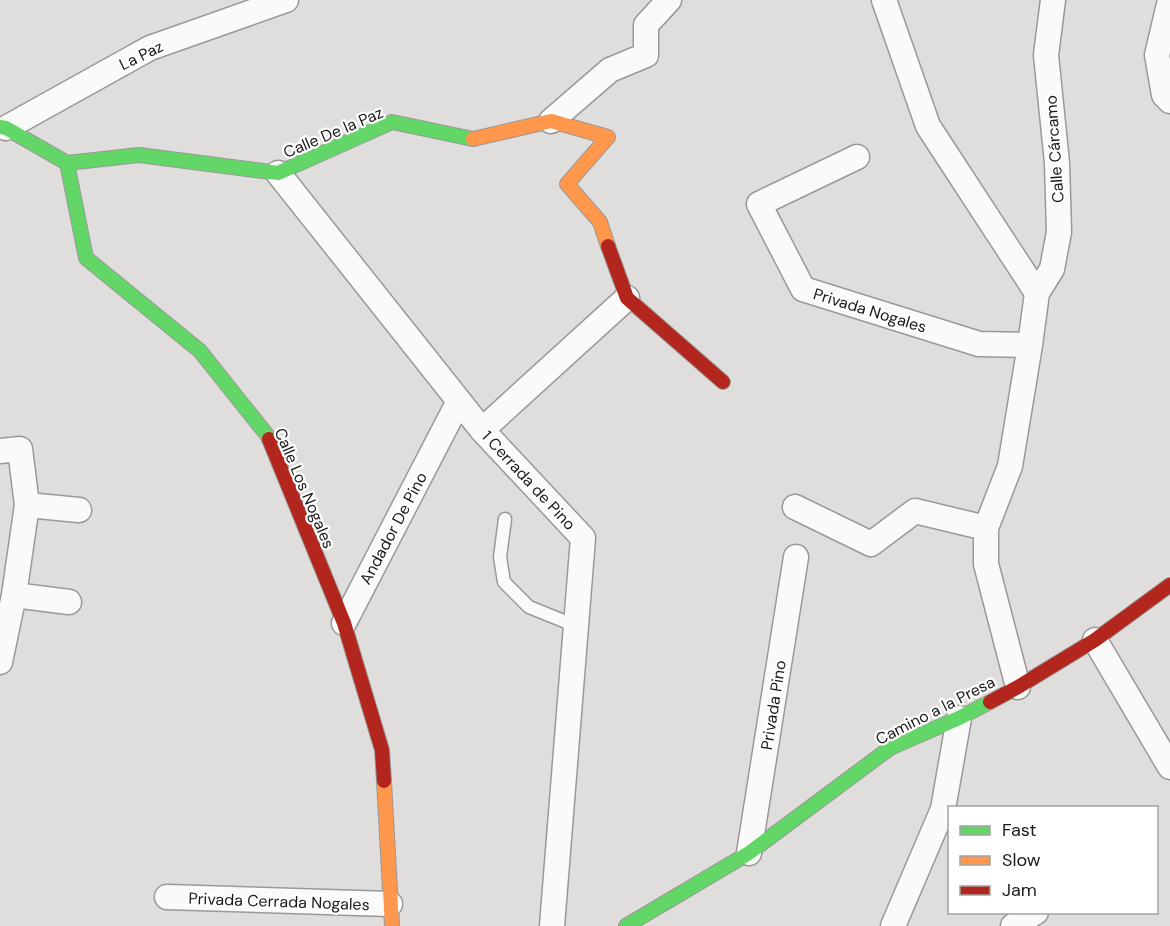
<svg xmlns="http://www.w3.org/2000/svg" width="1170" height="926" font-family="'DM Sans',sans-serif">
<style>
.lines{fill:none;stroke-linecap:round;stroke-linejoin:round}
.lane-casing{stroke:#9a9998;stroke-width:15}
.street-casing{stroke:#9a9998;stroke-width:27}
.fast-casing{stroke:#9a9998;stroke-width:16}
.slow-casing{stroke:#9a9998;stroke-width:16}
.jam-casing{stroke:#9a9998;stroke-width:16}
.lane{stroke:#fafafa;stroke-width:12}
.street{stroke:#fafafa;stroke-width:24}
.fast{stroke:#63d668;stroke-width:14}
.slow{stroke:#ff974d;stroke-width:14}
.jam{stroke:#b3261e;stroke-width:14}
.labels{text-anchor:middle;stroke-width:4.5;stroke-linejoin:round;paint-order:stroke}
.street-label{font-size:16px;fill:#191917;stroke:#fff}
</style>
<rect width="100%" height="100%" fill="#e0dedc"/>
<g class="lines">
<defs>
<path id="lane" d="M505,519L500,557L504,582L529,607L576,626"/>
<path id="street" d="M884,0L928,126L1037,293L1030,345L1010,466L986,528V564L1018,687
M1170,0L1157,55L1164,95L1170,101
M551,121L610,70L646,55V25L669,0
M6,128L150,48L286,0
M857,157L759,204L803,289L979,344L1030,345
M278,173L482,430L583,538L552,926
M1037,293L1052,269L1059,232L1057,163L1046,55L1053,0
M482,430L627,298
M0,451L20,449L27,505L14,595L0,662
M27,505L79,510
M795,507L871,544L915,511L986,528
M14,595L69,602
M344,623L459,401
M1095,640L1170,767
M749,853L796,557
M167,897L390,904
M893,926L943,809L959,718
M1013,926L1036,912"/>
<path id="fast" d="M0,127L6,128L67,163L86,258L200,351L267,435L269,439
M67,163L139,155L278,173L392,122L473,139
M626,926L749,853L890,748L959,718L990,702"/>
<path id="slow" d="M473,139L551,121L608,137L567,184L600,222L608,246
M384,781L392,926"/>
<path id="jam" d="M608,246L627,298L723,382
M269,439L344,623L382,750L384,781
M990,702L1018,687L1095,640L1170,585"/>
</defs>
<use href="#lane" class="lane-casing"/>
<use href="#street" class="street-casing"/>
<use href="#fast" class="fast-casing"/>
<use href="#slow" class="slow-casing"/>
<use href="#jam" class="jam-casing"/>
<use href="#lane" class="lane"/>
<use href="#street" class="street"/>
<use href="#fast" class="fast"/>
<use href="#slow" class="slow"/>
<use href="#jam" class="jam"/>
</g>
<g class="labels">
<g class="street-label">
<text transform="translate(141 55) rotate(-26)" y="6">La Paz</text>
<text transform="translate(333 132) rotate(-23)" y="6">Calle De la Paz</text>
<text transform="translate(1054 149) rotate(-94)" y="6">Calle Cárcamo</text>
<text transform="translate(870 310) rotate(17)" y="6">Privada Nogales</text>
<text transform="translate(529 480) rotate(47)" y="6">1 Cerrada de Pino</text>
<text transform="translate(305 488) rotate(67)" y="6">Calle Los Nogales</text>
<text transform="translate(393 528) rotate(-62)" y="6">Andador De Pino</text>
<text transform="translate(773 705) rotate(-81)" y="6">Privada Pino</text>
<text transform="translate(935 710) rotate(-27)" y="6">Camino a la Presa</text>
<text transform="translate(279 901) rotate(2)" y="6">Privada Cerrada Nogales</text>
</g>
</g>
<rect x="948" y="806" width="210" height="108" fill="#ffffff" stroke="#a3a3a2" stroke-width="1.5"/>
<rect x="960" y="826" width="30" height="9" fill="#63d668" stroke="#a3a3a2" stroke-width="1.5"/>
<text x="1002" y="836" font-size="18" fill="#191917">Fast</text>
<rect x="960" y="856" width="30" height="9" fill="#ff974d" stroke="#a3a3a2" stroke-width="1.5"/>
<text x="1002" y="866" font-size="18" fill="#191917">Slow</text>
<rect x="960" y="886" width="30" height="9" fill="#b3261e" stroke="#a3a3a2" stroke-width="1.5"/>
<text x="1002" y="896" font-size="18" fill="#191917">Jam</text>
</svg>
